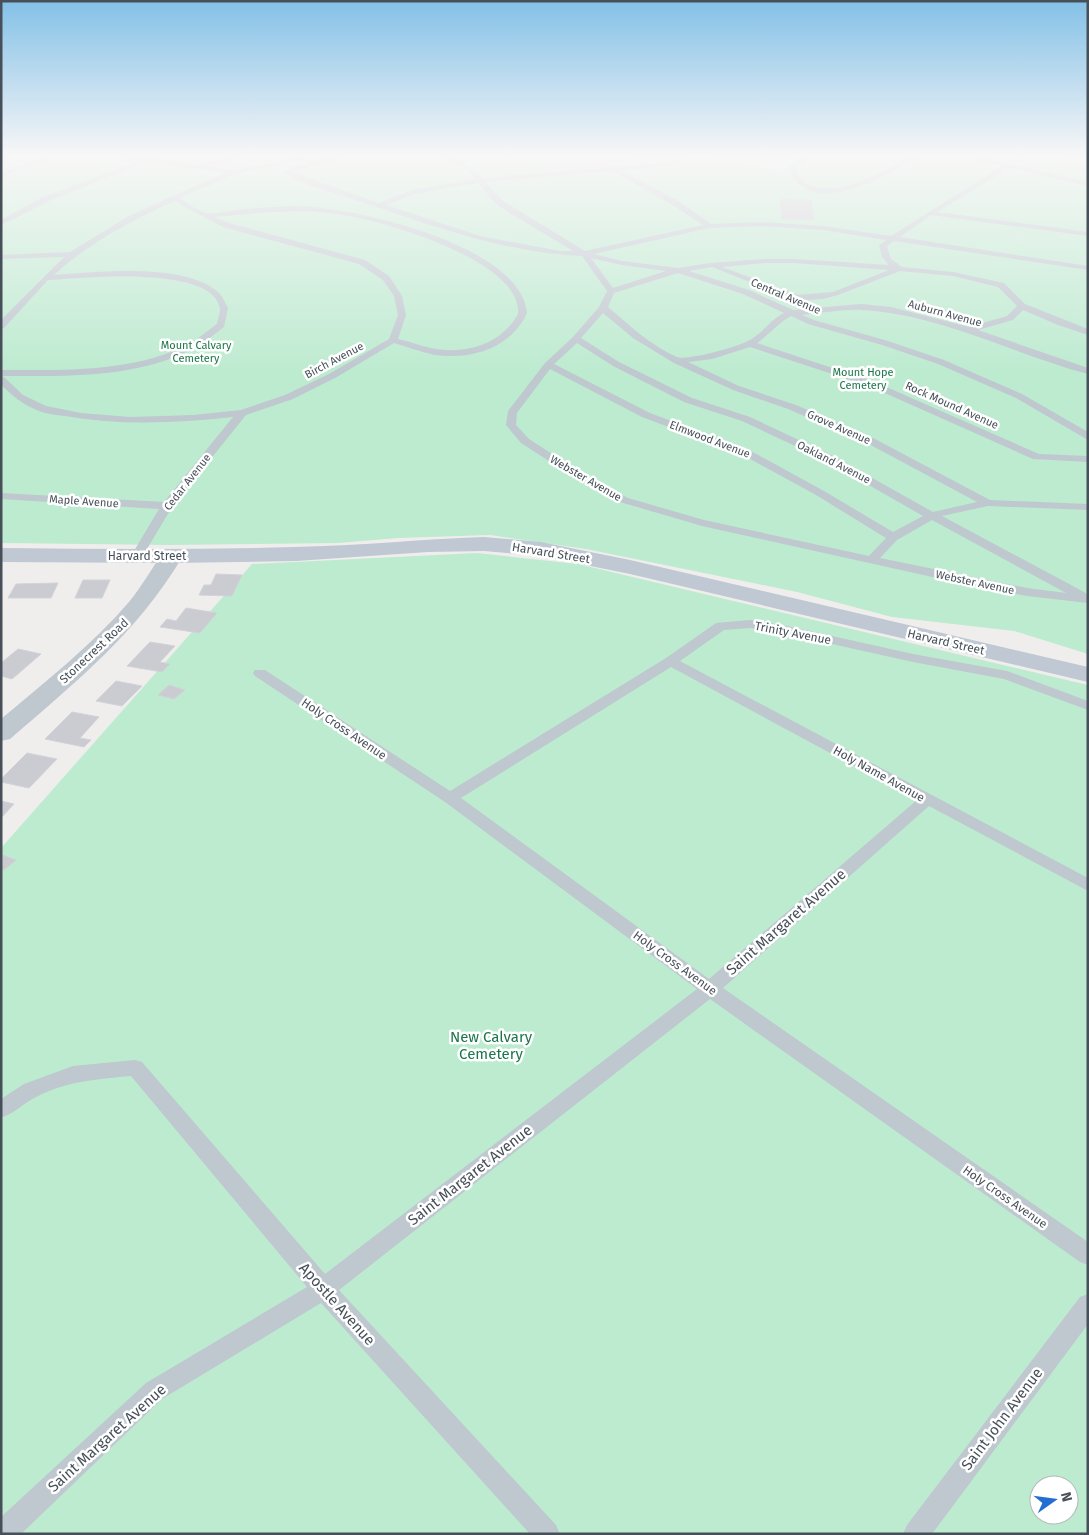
<svg xmlns="http://www.w3.org/2000/svg" width="1089" height="1535" font-family="'Fira Sans',sans-serif">
<style>
.green{fill:#bdebd0;fill-rule:evenodd}
.building{fill:#caccd2;stroke:#d1d3d8}
.lines{fill:none;stroke-linecap:round;stroke-linejoin:round}
.service{fill:#bfc7cf;fill-rule:evenodd}
.minor{fill:#bfc7cf;fill-rule:evenodd}
.secondary{fill:#bfc8d3;fill-rule:evenodd}
.labels{text-anchor:middle;stroke-width:5;stroke-linejoin:round;paint-order:stroke}
.far-street-label{font-size:11px;fill:#475059;stroke:#fff}
.far-park-label{font-size:11px;fill:#1c764a;stroke:#fff}
.street-label{font-size:12px;fill:#475059;stroke:#fff}
.near-street-label{font-size:15px;fill:#475059;stroke:#fff}
.near-park-label{font-size:15px;fill:#1c764a;stroke:#fff}
</style>
<rect width="100%" height="100%" fill="#f0eded"/>
<path class="green" d="M1,157H627L646,164L691,157H707L782,170L800,157H1052L1088,162V654L1014,631L892,617L797,592L586,549L490,535L398,538L338,543L169,545L1,543Z
M477,553L578,564L1088,685V1534H1V848L252,564ZM1039,1485H1069V1515H1039Z"/>
<path class="building" d="M780,199L811,200L814,220L782,219Z
M216,574L242,575L232,596L199,595L204,585H211Z
M83,580H110L102,598H75Z
M58,583L51,598H8L16,584Z
M186,608L217,613L200,633L160,627L167,619L176,621Z
M150,642L175,646L160,662L170,664L162,672L127,666Z
M18,649L41,654L12,679L1,676V663Z
M116,681L142,686L122,706L96,701Z
M169,685L185,690L174,699L158,695Z
M72,712L99,717L80,738L91,740L84,747L45,739Z
M27,753L57,759L29,788L1,782V779Z
M1,801L14,804L1,818Z
M3,855L16,860L4,870L1,869Z"/>
<g class="lines">
<path class="service" d="M44,157H52L1,177V173Z
M118,157L147,158L234,170L305,157V159L303,160L236,174L179,198C187,202 197,211 206,213C214,215 227,211 236,210C261,208 286,205 311,207C366,211 521,247 527,313C511,348 472,360 435,355C421,352 408,347 394,343L335,378L293,399L246,415L172,507L141,559H133L131,556L159,509L1,499V493L164,502L233,417C177,423 121,426 65,416C56,415 47,414 39,411C23,405 13,396 1,385V376L4,377L23,395L46,406L81,413L130,417L193,415L241,410L285,395L329,374L389,339L398,315L394,296L383,280L359,264L223,227L174,201C131,221 89,243 54,275C96,272 184,262 218,292C223,296 225,303 228,308L224,327C215,334 206,341 196,347C138,379 65,376 1,376V370C63,370 132,373 189,344C199,338 207,331 217,324C218,319 220,313 220,309C215,264 79,278 48,280L4,328L1,329V320L64,257L1,259V255L70,252L129,216L188,189L225,173L147,162L51,200L1,225V220L45,196L138,161ZM311,211C329,213 347,215 364,219C402,228 522,264 518,314C501,345 465,355 431,348C420,346 409,341 398,339L406,315L402,296L389,276L365,260L229,223L214,217L271,212Z
M231,157H241L205,166L202,164Z
M333,157H343L292,172L379,203L412,190L475,179L469,171L446,157C460,157 473,168 482,178L672,162L675,164L674,165L622,171L677,200L711,224L761,222L823,226L891,236L1002,166L970,158L969,157H979L1088,182V186L1009,168L937,212L1088,232V236L931,215L900,237L1088,266V270L894,241L887,246L891,259L902,267L953,272L1004,283L1025,304L1088,329V335L1058,325L1023,310L1013,320L978,330L1088,368V374C1013,354 942,315 863,310C844,309 822,313 802,315L814,320L888,341L944,360L1022,394L1088,432V440L1016,398L938,364L882,345L808,324L791,316C778,323 769,335 757,343L875,382L1039,454L1088,456V462L1033,459L869,386L750,347L712,359L688,362L739,386L796,405L875,439L990,500L1088,504V510L988,506L942,516L1084,592L1088,595V603L1027,596L964,584L702,526L620,502L580,481L521,443L506,425L508,411L545,363L573,337L599,307L607,291L582,256C502,253 428,224 353,199C333,192 300,185 283,172L294,166ZM615,171L616,173L671,204L703,225L585,251L503,201L485,182ZM478,183L497,205L573,251H560L480,236L386,205L414,194ZM761,226L823,230L886,240L879,245L882,257L889,265L794,259H764L710,263L678,268L622,261L594,254L709,228ZM591,258L622,265L666,271L613,288ZM764,263H794L889,270L833,292L798,295L722,267ZM712,267L797,301L823,299L838,295L900,271L953,276L998,287L1017,306L1007,316L969,327L891,307L861,304L793,310L749,290L689,271ZM678,273L743,294L784,313C770,320 762,334 748,341C737,347 687,361 677,357C651,346 629,325 608,307L614,293ZM603,313L633,338L674,363L733,390L788,409L867,443L977,502L933,512L833,456L750,417L692,398L619,362L581,338ZM577,343L613,366L684,402L742,421L825,460L923,516L893,532L824,491L749,450L650,413L554,364ZM550,369L642,417L741,454L816,495L886,538L869,556L704,520L628,498L588,477L529,439L516,425L517,413ZM932,520L1066,593L1027,588L880,558L897,540Z
M802,157H809L796,168C798,177 804,184 813,186C840,194 867,179 891,167C900,162 909,156 919,157C913,162 903,166 895,170C871,183 822,208 797,182C792,178 789,172 790,166Z
M750,620L787,626L913,654L1007,671L1088,701V710L1004,679L913,662L787,634L750,628L724,630L680,661L1088,878V891L929,806L723,988L1088,1242V1265L1080,1262L710,999L339,1290L556,1525L560,1534H530L321,1303L162,1399L21,1534H1V1517L146,1383L307,1287L131,1076C99,1079 68,1081 38,1096C25,1102 15,1113 1,1118V1099L24,1084L73,1066L135,1060L142,1062L325,1274L697,989L445,802L255,676L253,673L255,670H265L450,791L666,658L716,623ZM671,667L917,800L709,979L461,798Z
M1088,1294V1324L932,1534H903L907,1525L1080,1297Z"/>
<path class="minor" d="M172,549L180,551L183,556C137,633 77,681 10,739L1,741V719C45,682 91,646 129,602C142,586 152,568 164,551Z"/>
<path class="secondary" d="M484,537L541,542L630,560L1088,667V682L630,574L541,556L484,551L428,552L296,561L172,563L1,562V548C99,549 197,550 294,547C358,546 421,539 484,537Z"/>
</g>
<linearGradient id="sky" x2="0" y2="1"><stop stop-color="#83c0e7"/><stop offset="0.42" stop-color="#f8f7f7"/><stop offset="1" stop-color="#f8f7f7" stop-opacity="0"/></linearGradient>
<rect width="1089" height="371" fill="url(#sky)"/>
<g class="labels">
<g class="far-street-label">
<text transform="translate(786 296) rotate(23)" y="4">Central Avenue</text>
<text transform="translate(945 313) rotate(15)" y="4">Auburn Avenue</text>
<text transform="translate(334 360) rotate(-28)" y="4">Birch Avenue</text>
<text transform="translate(952 405) rotate(24)" y="4">Rock Mound Avenue</text>
<text transform="translate(839 427) rotate(24)" y="4">Grove Avenue</text>
<text transform="translate(710 439) rotate(21)" y="4">Elmwood Avenue</text>
<text transform="translate(834 462) rotate(27)" y="4">Oakland Avenue</text>
<text transform="translate(586 478) rotate(30)" y="4">Webster Avenue</text>
<text transform="translate(187 482) rotate(-52)" y="4">Cedar Avenue</text>
<text transform="translate(84 501) rotate(4)" y="4">Maple Avenue</text>
<text transform="translate(975 582) rotate(12)" y="4">Webster Avenue</text>
</g>
<g class="far-park-label">
<text x="196" y="349">Mount Calvary<tspan x="196" dy="13">Cemetery</tspan></text>
<text x="863" y="376">Mount Hope<tspan x="863" dy="13">Cemetery</tspan></text>
</g>
<g class="street-label">
<text transform="translate(551 553) rotate(9)" y="4">Harvard Street</text>
<text x="147" y="560">Harvard Street</text>
<text transform="translate(793 633) rotate(11)" y="4">Trinity Avenue</text>
<text transform="translate(946 642) rotate(13)" y="4">Harvard Street</text>
<text transform="translate(94 651) rotate(-43)" y="4">Stonecrest Road</text>
<text transform="translate(344 729) rotate(34)" y="4">Holy Cross Avenue</text>
<text transform="translate(879 774) rotate(29)" y="4">Holy Name Avenue</text>
<text transform="translate(675 963) rotate(36)" y="4">Holy Cross Avenue</text>
<text transform="translate(1005 1197) rotate(35)" y="4">Holy Cross Avenue</text>
</g>
<g class="near-street-label">
<text transform="translate(786 922) rotate(-41)" y="5">Saint Margaret Avenue</text>
<text transform="translate(470 1175) rotate(-38)" y="5">Saint Margaret Avenue</text>
<text transform="translate(337 1304) rotate(48)" y="5">Apostle Avenue</text>
<text transform="translate(1002 1419) rotate(-53)" y="5">Saint John Avenue</text>
<text transform="translate(107 1438) rotate(-42)" y="5">Saint Margaret Avenue</text>
</g>
<g class="near-park-label">
<text x="491" y="1042">New Calvary<tspan x="491" dy="17">Cemetery</tspan></text>
</g>
</g>
<rect width="1089" height="1535" fill="none" stroke="#475059" stroke-width="5"/>
<g transform="translate(1054 1500) rotate(76)"><circle r="24" fill="#ffffff" stroke="#b5b9bd"/>
<path d="M0-4L9 19L0 12L-9 19Z" fill="#246ed3"/>
<text y="-8" font-size="14" font-weight="bold" text-anchor="middle" fill="#475059">N</text>
</g>
</svg>
